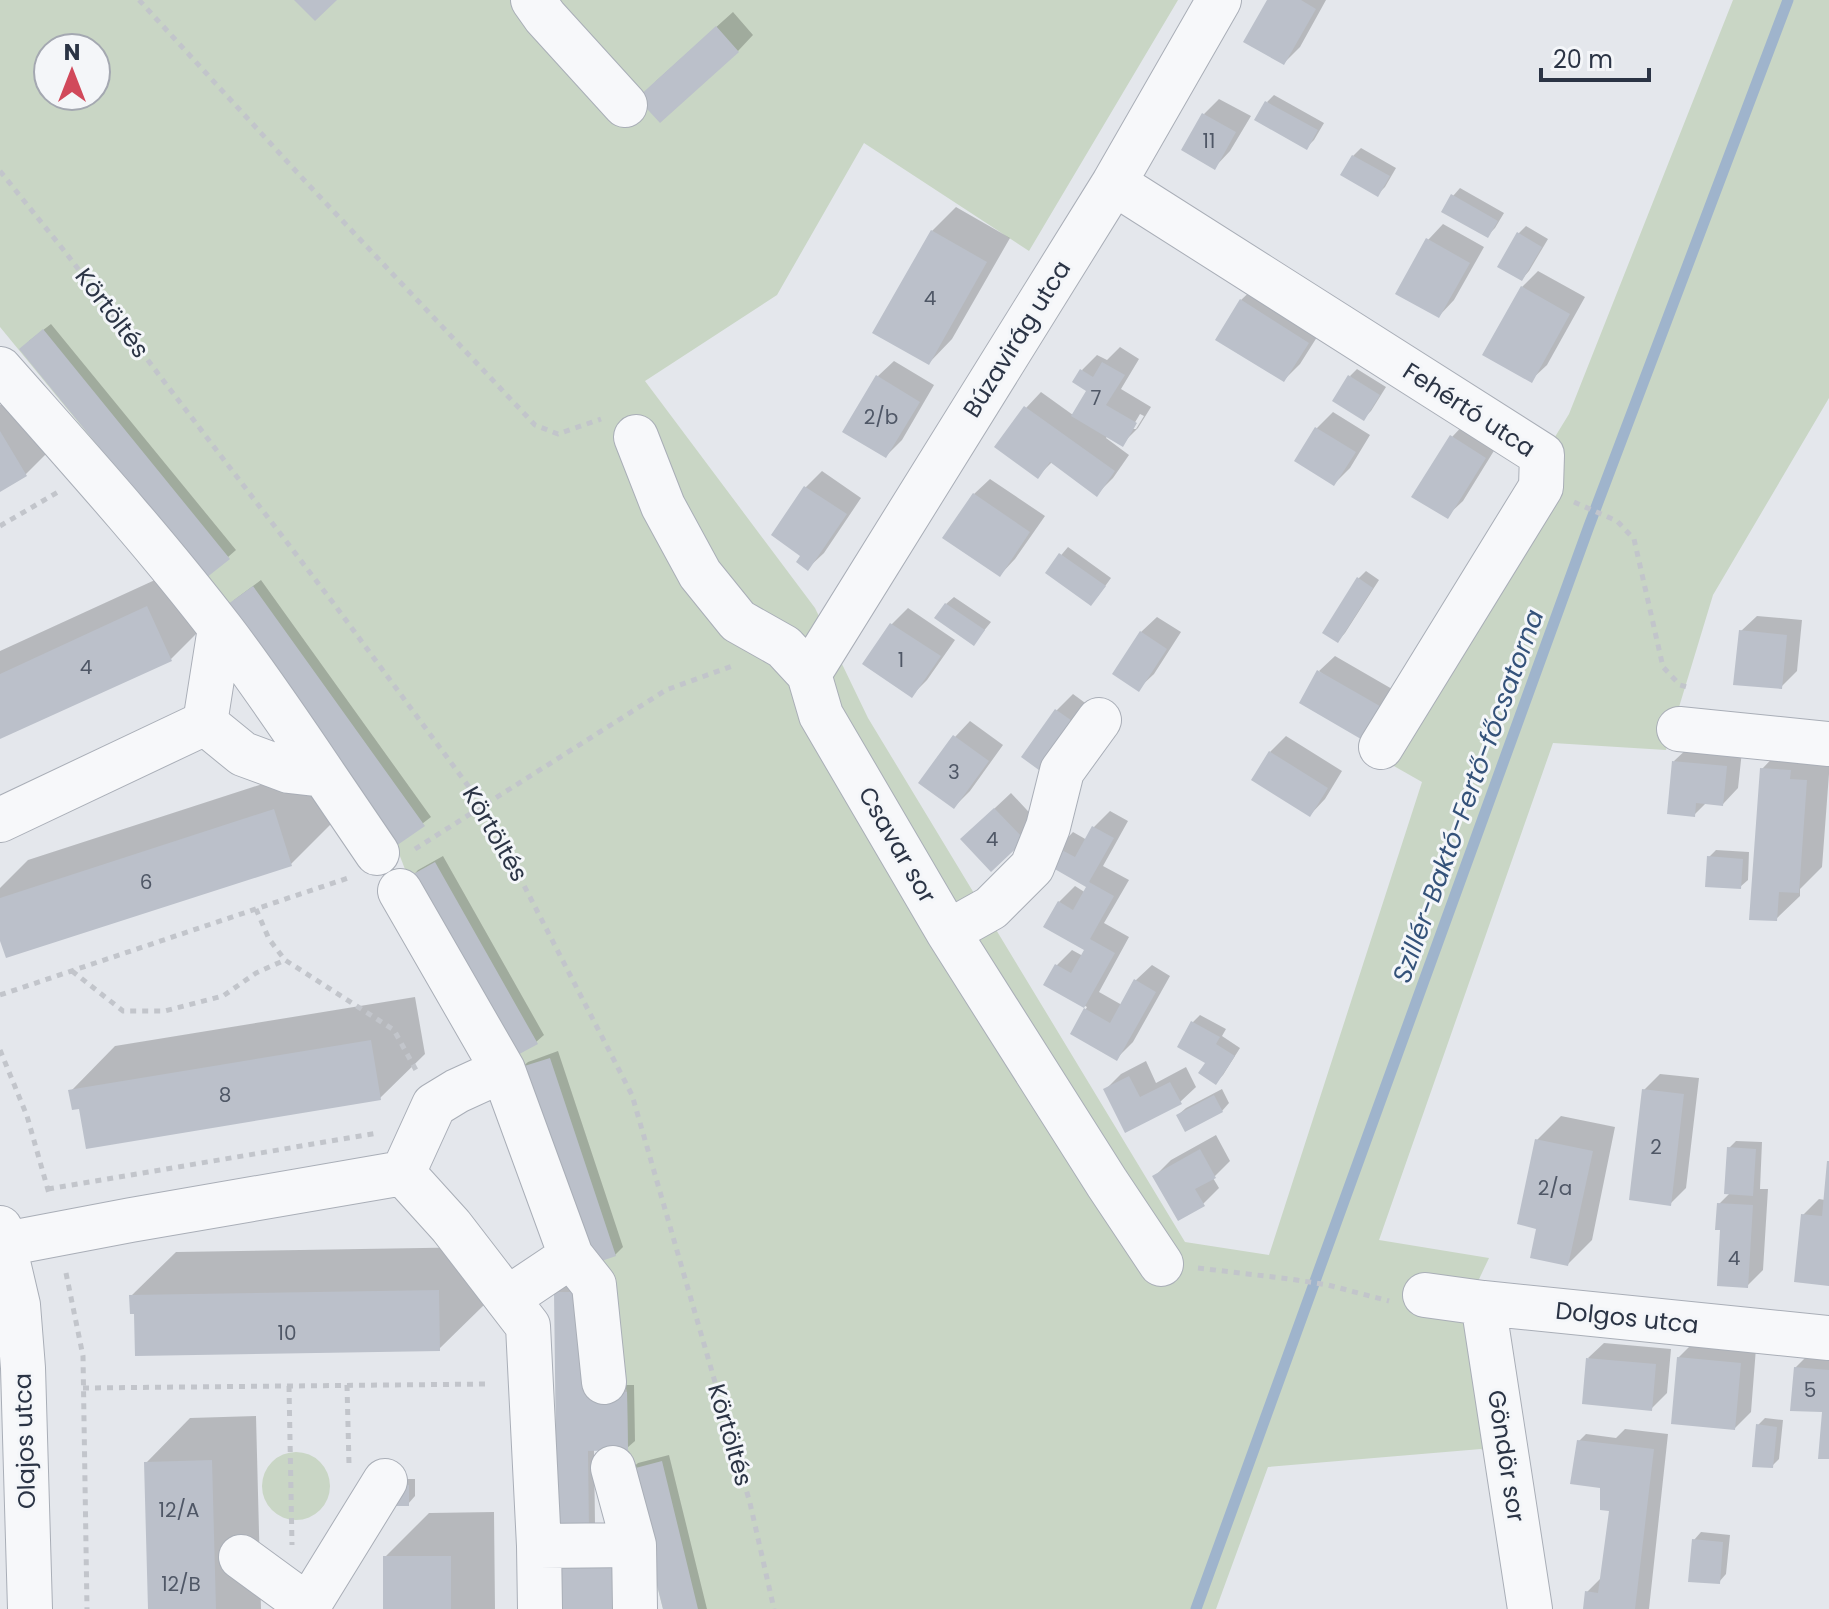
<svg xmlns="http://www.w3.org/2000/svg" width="1829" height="1609" font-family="Poppins,sans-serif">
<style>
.green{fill:#c9d6c5;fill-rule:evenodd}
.shadow{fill:#0003;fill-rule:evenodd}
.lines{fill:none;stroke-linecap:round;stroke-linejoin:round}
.stream{stroke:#9fb4cc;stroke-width:11}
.building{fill:#bbc0ca}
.minor-casing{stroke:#a9aeb7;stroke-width:46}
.path{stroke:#c2c5cb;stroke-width:5;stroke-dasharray:6 6;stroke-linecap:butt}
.minor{stroke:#f7f8fa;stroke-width:44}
.labels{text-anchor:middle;stroke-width:6;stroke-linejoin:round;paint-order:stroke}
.number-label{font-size:20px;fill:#4f5766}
.street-label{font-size:24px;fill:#2b3445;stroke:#f4f6f9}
.water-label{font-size:26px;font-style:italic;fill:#34527a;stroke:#f4f6f9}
</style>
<rect width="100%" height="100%" fill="#e4e7ec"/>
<path class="green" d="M0,0H1178L1029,251L864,143L777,295L645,381L815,608L868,718L1185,1242L1269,1255L1422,782L1364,749L1569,414L1733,0H1829V398L1713,595L1666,750L1553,743L1379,1240L1489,1258L1472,1294L1493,1457L1481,1449L1268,1467L1216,1609H663L628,1470L627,1392L601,1281L408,877L396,846L206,578L0,327ZM48,48H96V96H48Z
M262 1486a34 34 0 1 1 68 0a34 34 0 1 1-68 0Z"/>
<path class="shadow" d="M1269,0H1326L1300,47L1284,63Z
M733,12L753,35L738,51L655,82Z
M1274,95L1324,123L1314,140L1307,147L1267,102Z
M1219,99L1251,116L1230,151L1215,167L1204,114Z
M1361,148L1396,168L1385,187L1378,194L1353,156Z
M1460,188L1504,213L1495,228L1488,235L1453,196Z
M956,207L1010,238L952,339L929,363L932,231Z
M1443,224L1484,247L1454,300L1439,316L1428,240Z
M1526,226L1548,239L1529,271L1522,279L1518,234Z
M1538,271L1585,297L1547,365L1531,380L1522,287Z
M1257,285L1324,326L1300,364L1284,380L1241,300Z
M51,324L236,550L228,557L29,341Z
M1120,347L1139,359L1121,389L1151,407L1138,428L1122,444L1108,435L1106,438L1129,455L1113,478L1097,494L1052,462L1038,476L1026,408L1041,392L1073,415L1089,390L1082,370L1097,355L1107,360ZM1140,414L1144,416L1136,429H1131Z
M894,361L934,385L902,440L886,456L878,376Z
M1357,369L1386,387L1371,411L1364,418L1350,376Z
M40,380L70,430L25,475L0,490V405Z
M1333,412L1370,435L1350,468L1334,484L1297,461L1317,428Z
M1467,421L1500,441L1463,501L1447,516L1452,437Z
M822,471L861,498L824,553L808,568L803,555L773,535L806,487Z
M990,479L1045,516L1015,559L1000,575L974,494Z
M1068,547L1111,578L1098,596L1047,572Z
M192,563L215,615L171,659L0,737V651Z
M1366,571L1379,580L1345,633L1338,641L1358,579Z
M261,580L431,817L397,843L234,600Z
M954,597L991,622L974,643L946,604Z
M908,608L955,640L927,680L912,695L865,664L892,624Z
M1757,616L1802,620L1797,671L1781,687L1741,631Z
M1157,617L1181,632L1154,674L1138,689L1141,632Z
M1335,656L1399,693L1382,724L1319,671Z
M1073,694L1092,708L1024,756L1057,710Z
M970,721L1003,745L970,791L954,807L955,737Z
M1286,736L1342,771L1325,799L1310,815L1270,752Z
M1785,745L1829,757V774L1822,867L1800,889V896L1776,919L1762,769Z
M1690,746L1742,751L1738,788L1723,804L1707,802L1694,815L1674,761Z
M318,766L335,820L291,864L0,934V888L28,860Z
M1011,793L1039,823L991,869L979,823Z
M1110,811L1128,821L1103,866L1129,880L1104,923L1129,937L1099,992L1122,1005L1136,980L1152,965L1170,976L1133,1042L1117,1058L1072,1033L1087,1007L1046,984L1057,965L1072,950L1083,956L1087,950L1059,902L1075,886L1086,893L1089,886L1058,848L1073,832L1087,840L1094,827Z
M1716,850L1749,852L1748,880L1740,887L1709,857Z
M443,856L544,1035L536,1042L411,878L418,870Z
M415,997L425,1054L380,1098L81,1106L71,1091L115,1046Z
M1200,1015L1226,1029L1222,1036L1240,1048L1223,1075L1216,1082L1208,1062L1179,1046L1193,1022Z
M558,1051L623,1247L615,1255L520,1069L528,1062Z
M1146,1061L1156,1083L1186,1067L1196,1087L1180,1102L1126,1130L1105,1090L1121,1074Z
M1660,1074L1699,1078L1686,1188L1670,1204L1644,1090Z
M1222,1089L1229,1103L1222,1111L1178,1115L1186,1108Z
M1561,1116L1615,1127L1592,1240L1568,1264L1539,1227L1537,1140Z
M1216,1135L1230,1161L1213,1178L1219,1188L1203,1204L1155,1176L1171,1160Z
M1736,1141L1762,1142L1760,1189H1768L1763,1270L1747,1286L1722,1229L1719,1204L1730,1193L1729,1148Z
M1829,1165V1284L1803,1215L1819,1199L1825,1200Z
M483,1247L484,1305L439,1349L136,1312L131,1296L176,1252Z
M593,1285L594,1385H634L635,1441L627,1448L594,1449L595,1523L588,1530L556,1293L563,1286Z
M1694,1342L1756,1348L1751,1412L1735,1428L1678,1358Z
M1604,1343L1671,1349L1667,1393L1651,1409L1588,1358Z
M1811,1352L1829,1354V1457L1824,1411L1795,1368Z
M256,1416L261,1609H150L146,1463L190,1418Z
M1765,1418L1783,1420L1779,1459L1772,1466L1758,1425Z
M1625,1429L1668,1434L1649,1609H1585L1587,1592L1602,1577L1611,1509L1602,1483L1579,1441L1586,1434L1616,1438Z
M669,1455L707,1609H665L630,1470L638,1463Z
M406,1479H415V1496L408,1504L398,1486Z
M494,1512L495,1609H385V1557L429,1513Z
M1701,1532L1730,1535L1726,1574L1719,1582L1694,1540Z"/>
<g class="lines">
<path class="stream" d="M1196,1609L1589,526L1788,0"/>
</g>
<path class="building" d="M294,0H337L315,21Z
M1267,0H1301L1316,9L1284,65L1243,42Z
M716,26L739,52L660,123L637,98Z
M1265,101L1318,130L1307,150L1254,120Z
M1202,113L1236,132L1215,170L1181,150Z
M1352,155L1390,176L1378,197L1340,175Z
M1451,194L1498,221L1488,238L1441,212Z
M931,230L987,262L929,365L872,333Z
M1517,232L1542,247L1522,281L1497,267Z
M1426,238L1470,263L1439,318L1395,294Z
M1521,286L1570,314L1532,383L1482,355Z
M1240,299L1309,343L1284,382L1215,340Z
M43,329L230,559L206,578L19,349Z
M1102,362L1125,375L1106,405L1137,423L1123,447L1071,416L1086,391L1072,382L1080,369L1093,377Z
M876,375L920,402L886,458L842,432Z
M1348,375L1380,395L1364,421L1332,401Z
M1024,406L1115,471L1097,497L1050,462L1038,479L994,447Z
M1315,427L1356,452L1334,486L1294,461Z
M0,431L27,476L0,492Z
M1450,435L1486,458L1448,519L1411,497Z
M804,486L847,514L808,571L796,562L800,556L771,535Z
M973,493L1030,532L1000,577L942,538Z
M1059,553L1106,586L1091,606L1045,573Z
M1357,577L1373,588L1338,643L1322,633Z
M253,586L425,826L396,846L224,607Z
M945,603L985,630L974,646L934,618Z
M147,606L172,661L0,739V674Z
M890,623L941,656L912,698L862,664Z
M1739,630L1787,635L1782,689L1733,685Z
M1140,631L1167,649L1139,692L1112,674Z
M1317,670L1385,709L1366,742L1299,703Z
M1055,709L1078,725L1043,773L1021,757Z
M953,735L989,761L954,809L918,783Z
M1269,751L1328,788L1310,817L1251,780Z
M1672,761L1727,766L1723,806L1696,803L1695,817L1667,814Z
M1760,768L1791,770L1790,779L1807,780L1799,893L1779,892L1777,921L1749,920Z
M994,808L1025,840L991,872L960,839Z
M274,809L292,866L6,958L0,941V898Z
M1092,826L1114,838L1089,882L1114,896L1090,939L1115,953L1084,1008L1043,985L1055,964L1071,973L1084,950L1043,927L1058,901L1073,910L1086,887L1046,864L1056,847L1075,857Z
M1707,856L1743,859L1741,889L1705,887Z
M435,862L538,1044L510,1059L408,877Z
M1134,979L1156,992L1117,1061L1070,1034L1084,1008L1110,1023Z
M1191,1021L1220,1037L1216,1044L1235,1056L1216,1085L1198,1073L1205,1063L1177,1047Z
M371,1040L381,1100L86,1149L79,1109L72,1110L68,1090Z
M550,1058L616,1256L584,1267L518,1068Z
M1129,1076L1140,1097L1170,1082L1182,1104L1125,1133L1103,1089Z
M1642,1089L1684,1094L1671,1206L1629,1200Z
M1214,1095L1223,1112L1185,1132L1176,1115Z
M1535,1139L1593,1151L1568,1266L1530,1258L1536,1229L1517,1224Z
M1727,1147L1756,1149L1753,1196L1724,1194Z
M1200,1149L1216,1178L1195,1189L1205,1206L1178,1221L1152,1176Z
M1827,1161H1829V1286L1794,1282L1801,1214L1822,1216Z
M1717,1203L1753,1205L1748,1288L1717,1286L1720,1230H1715Z
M439,1290L440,1351L135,1356L134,1314H130L129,1295Z
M554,1292H586L588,1392H627L628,1450L588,1451L589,1532L557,1533Z
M1677,1357L1741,1363L1735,1430L1671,1424Z
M1586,1358L1656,1364L1652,1411L1582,1404Z
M1794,1367L1829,1370V1459H1818L1822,1412L1790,1411Z
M1756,1424L1777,1427L1773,1468L1752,1467Z
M1577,1440L1654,1449L1635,1609H1583L1585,1591L1598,1593L1609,1511L1600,1510V1488L1570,1484Z
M212,1460L216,1609H148L144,1462Z
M662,1461L698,1609H663L628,1470Z
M396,1485H409V1506H396Z
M1692,1539L1723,1542L1720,1584L1688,1582Z
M383,1556H451V1609H383Z
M622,1566V1609H558V1567Z"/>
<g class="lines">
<defs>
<path id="minor" d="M533,0L545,17L625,105
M1114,183L1542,455L1541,487L1381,747
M0,369C75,454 152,539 222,630C258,677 291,726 324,775L289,771L243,754L205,723L0,820
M636,437L663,506L700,574L738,621L784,647L809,674L821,715L948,932L1107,1183L1161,1264
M809,674L1114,183L1219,0
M205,723L220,628
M1679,729L1829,744
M324,775L377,853
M400,891L503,1070L571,1256L507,1299
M948,932L991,908L1032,867L1048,827L1062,771L1099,720
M403,1173L434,1105L457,1091L503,1070
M0,1228L18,1305L23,1368L30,1609
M5,1244L131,1220L403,1173L451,1226L528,1326L539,1546L540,1609
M571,1256L594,1285L604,1382
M1425,1295L1483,1303L1829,1338
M1483,1303L1530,1609
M613,1468L634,1545
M539,1546L634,1545L635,1609
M241,1557L308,1606
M308,1609V1606L385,1481"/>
</defs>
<use href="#minor" class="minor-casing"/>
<path class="path" d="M139,0L305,181L535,425L558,434L601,419
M0,171L66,253L334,604L483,806L632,1095L750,1503L774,1609
M1574,502L1617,521L1634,539L1663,667L1680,685L1687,687
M0,526L58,492
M415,849L666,690L735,665
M256,909L269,939L285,960L394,1030L417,1072
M72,971L123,1011H165L223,996L256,973L285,960
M0,995L348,878
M0,1050L27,1116L50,1197
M48,1189L378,1133
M1198,1268L1290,1279L1328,1285L1389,1301
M66,1273L83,1356L87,1609
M347,1385L349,1464
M289,1386L292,1545
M83,1388L490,1384"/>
<use href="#minor" class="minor"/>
</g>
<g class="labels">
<g class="number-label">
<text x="1209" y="148">11</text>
<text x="930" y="305">4</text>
<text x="1096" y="405">7</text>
<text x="881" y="424">2/b</text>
<text x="901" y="667">1</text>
<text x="86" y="674">4</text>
<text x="954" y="779">3</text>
<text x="992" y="846">4</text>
<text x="146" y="889">6</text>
<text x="225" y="1102">8</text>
<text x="1656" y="1154">2</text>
<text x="1555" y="1195">2/a</text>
<text x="1734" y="1265">4</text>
<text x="287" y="1340">10</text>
<text x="1810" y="1397">5</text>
<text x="179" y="1517">12/A</text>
<text x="181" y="1591">12/B</text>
</g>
<g class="street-label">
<text transform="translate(112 313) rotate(53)" y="8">Körtöltés</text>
<text transform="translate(1017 339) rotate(-58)" y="8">Búzavirág utca</text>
<text transform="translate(1469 410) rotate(33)" y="8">Fehértó utca</text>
<text transform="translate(495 834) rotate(60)" y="8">Körtöltés</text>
<text transform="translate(897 845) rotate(60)" y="8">Csavar sor</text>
<text transform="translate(1627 1318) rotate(6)" y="8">Dolgos utca</text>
<text transform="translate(730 1435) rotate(74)" y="8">Körtöltés</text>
<text transform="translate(25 1441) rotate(-92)" y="8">Olajos utca</text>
<text transform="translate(1506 1456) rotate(81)" y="8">Göndör sor</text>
</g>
<g class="water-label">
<text transform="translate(1468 796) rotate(-70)" y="9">Szillér-Baktó-Fertő-főcsatorna</text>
</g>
</g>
<g transform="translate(72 72)"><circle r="38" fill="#f4f6f9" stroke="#a4a8b1" stroke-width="2"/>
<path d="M0-6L14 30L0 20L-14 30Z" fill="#d1495b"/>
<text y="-12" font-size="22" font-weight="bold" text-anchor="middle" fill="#2b3445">N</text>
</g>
<path d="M1541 68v12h108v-12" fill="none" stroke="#2b3445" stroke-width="4"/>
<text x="1553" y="68" font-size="24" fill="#2b3445" stroke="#f4f6f9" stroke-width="6" paint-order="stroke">20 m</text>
</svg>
